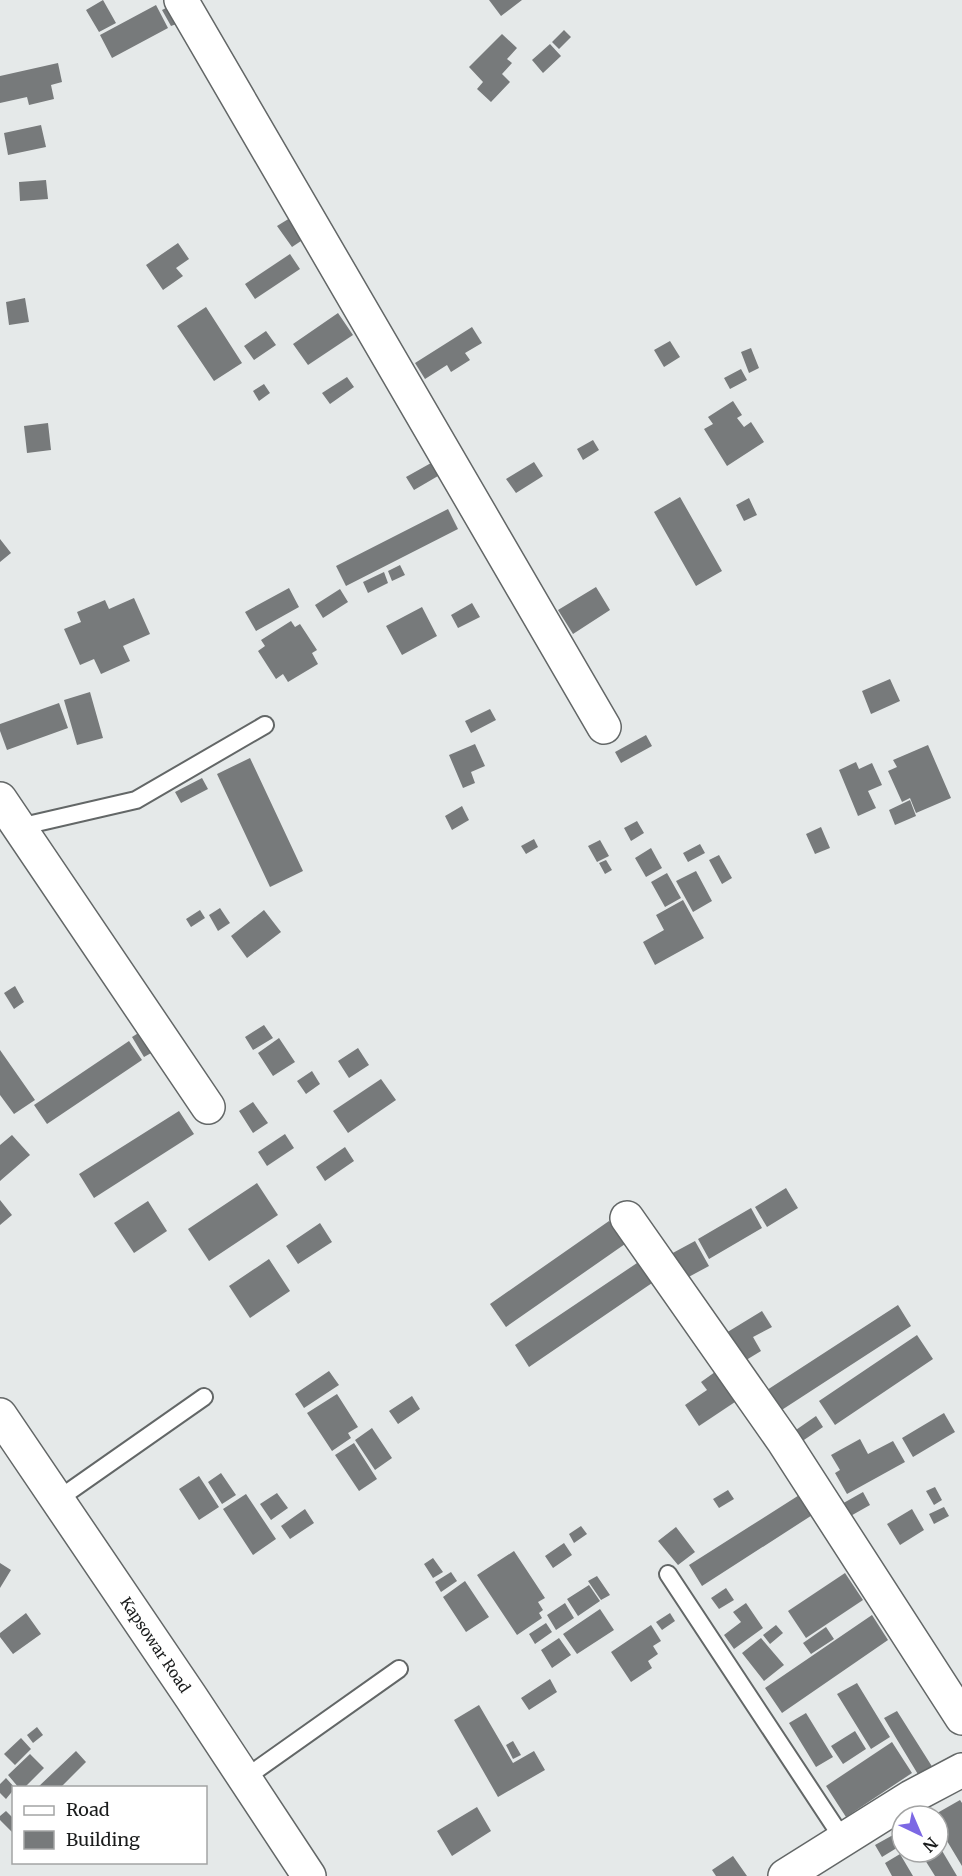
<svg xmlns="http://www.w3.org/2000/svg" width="962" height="1876" font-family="Merriweather,serif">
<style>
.building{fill:#777a7b}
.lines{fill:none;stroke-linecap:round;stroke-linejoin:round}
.lane-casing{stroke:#636767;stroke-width:20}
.street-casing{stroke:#636767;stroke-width:36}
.secondary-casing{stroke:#636767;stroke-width:36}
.lane{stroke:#fff;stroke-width:16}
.street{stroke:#fff;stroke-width:33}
.secondary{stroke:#fff;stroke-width:33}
.labels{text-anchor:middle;stroke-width:4.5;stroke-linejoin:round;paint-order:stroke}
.street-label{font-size:15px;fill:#1a1c1c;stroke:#fff}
</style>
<rect width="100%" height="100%" fill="#e5e9e9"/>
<path class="building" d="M103,0L116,23L99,32L86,10Z
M489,0H522L501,16Z
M156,5L168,28L112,58L100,35Z
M170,6L179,23L171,26L162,10Z
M564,30L571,37L559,49L552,42Z
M502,34L517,48L507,59L512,63L502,74L510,82L491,102L477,89L483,82L469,67Z
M550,44L561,56L543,73L532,60Z
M58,63L62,82L51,85L54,99L29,105L27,97L0,103V76Z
M41,125L46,147L8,155L4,133Z
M46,180L48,199L20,201L19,182Z
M290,218L304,239L292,247L277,226Z
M178,243L189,259L176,268L183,276L163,290L146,265Z
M290,254L300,269L255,299L245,284Z
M25,298L29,322L9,325L6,302Z
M206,307L242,363L214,381L177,326Z
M338,313L353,335L308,365L293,344Z
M472,327L482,343L465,353L470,360L451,372L447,365L425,379L415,363Z
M266,331L276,345L254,360L244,346Z
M670,341L680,357L664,367L654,350Z
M751,348L759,368L749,373L741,352Z
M741,369L747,380L730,389L724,378Z
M347,377L354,387L330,404L322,393Z
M264,384L270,393L259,401L253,391Z
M733,401L742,415L737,418L744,427L751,422L764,442L727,466L704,429L713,424L708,417Z
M48,423L51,450L27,453L24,426Z
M593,440L599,450L583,460L577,449Z
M534,462L543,476L516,493L506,479Z
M431,463L438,476L414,490L406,477Z
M680,497L722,571L696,586L654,512Z
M749,498L757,515L744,521L736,505Z
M448,509L458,529L346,586L336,566Z
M0,539L11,553L0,562Z
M400,565L405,575L392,581L388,571Z
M384,572L388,583L368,593L363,582Z
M596,587L610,610L573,634L558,610Z
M289,588L299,607L256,631L245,612Z
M340,589L348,602L323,618L315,605Z
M134,598L150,634L123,646L130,661L101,674L94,659L80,665L64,629L81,622L77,612L105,600L109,609Z
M472,603L480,617L458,628L451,615Z
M422,607L437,636L402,655L386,626Z
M291,621L295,627L300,624L317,650L312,653L318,664L288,682L283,674L276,679L258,651L265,646L261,640Z
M890,679L900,701L871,714L862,691Z
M90,692L103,738L77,745L64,700Z
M59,703L68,728L7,750L0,731V724Z
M490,709L496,720L471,733L465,721Z
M646,735L652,746L621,763L615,752Z
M475,744L485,766L471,772L475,783L463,788L449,755Z
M928,745L951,798L916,813L910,798L902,802L888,771L897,767L893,760Z
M250,758L303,871L270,887L217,774Z
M856,762L859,769L872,763L882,785L868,791L876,808L858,816L839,770Z
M202,778L208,789L181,803L175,792Z
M910,800L916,816L895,825L889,810Z
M462,806L469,820L452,830L445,816Z
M637,821L644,833L631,841L624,828Z
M821,827L830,848L815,854L806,834Z
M534,839L538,847L526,854L521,846Z
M600,840L609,856L597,862L588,846Z
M700,844L705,853L688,862L683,853Z
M651,848L662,868L646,877L635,858Z
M719,855L732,878L722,884L709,860Z
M606,860L612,870L605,874L599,863Z
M696,871L712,901L693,912L676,881Z
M667,873L681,898L665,907L651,882Z
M683,900L704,938L655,965L643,942L664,930L656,915Z
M220,908L230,923L218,931L209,915Z
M200,910L205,918L191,927L186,919Z
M264,910L281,932L247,958L231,936Z
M15,986L24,1002L14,1009L4,993Z
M264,1025L273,1038L253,1050L245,1037Z
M140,1032L153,1052L144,1057L132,1037Z
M279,1038L295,1062L273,1076L258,1053Z
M129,1041L142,1060L47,1124L34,1105Z
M358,1048L369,1065L349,1078L338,1061Z
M0,1050L35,1100L14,1114L0,1095Z
M312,1071L320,1084L306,1094L297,1081Z
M381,1079L396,1100L348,1133L333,1111Z
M253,1102L268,1123L253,1133L239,1111Z
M179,1111L194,1134L94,1198L79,1174Z
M285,1134L294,1148L267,1166L258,1152Z
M12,1135L30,1155L0,1181V1145Z
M345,1147L354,1161L325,1181L316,1167Z
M257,1183L278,1215L209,1261L188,1229Z
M786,1188L798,1208L767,1227L755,1207Z
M0,1200L12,1215L0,1225Z
M148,1201L167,1231L134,1253L114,1223Z
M751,1208L762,1228L709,1259L698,1239Z
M609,1221L625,1244L506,1327L490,1304Z
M320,1223L332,1242L298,1264L286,1246Z
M695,1241L709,1266L683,1280L669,1255Z
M269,1259L290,1291L250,1318L229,1286Z
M640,1261L655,1281L529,1367L515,1345Z
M898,1305L911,1326L774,1415L761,1394Z
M762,1311L772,1327L753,1337L761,1351L738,1365L721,1336Z
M917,1335L933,1359L835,1425L819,1401Z
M329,1371L339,1385L304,1408L295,1394Z
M715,1372L735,1402L699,1426L685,1405L707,1390L701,1382Z
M337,1394L358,1427L348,1433L351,1438L332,1451L307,1413Z
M412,1396L420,1409L398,1424L389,1411Z
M944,1413L955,1432L913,1457L902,1438Z
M816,1416L823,1427L801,1442L793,1432Z
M372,1428L392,1458L375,1470L355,1440Z
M860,1439L868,1454L893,1441L905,1462L847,1494L835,1473L840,1470L831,1455Z
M354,1443L377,1479L359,1491L335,1455Z
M221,1473L236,1495L222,1504L208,1482Z
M199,1476L219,1507L199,1520L179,1489Z
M935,1487L942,1500L934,1505L926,1491Z
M728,1490L734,1499L719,1508L713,1499Z
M804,1492L817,1512L702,1586L689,1565Z
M863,1492L870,1505L847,1518L840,1505Z
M277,1493L288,1508L271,1520L260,1504Z
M246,1494L276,1539L253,1555L223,1509Z
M944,1507L949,1516L934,1524L929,1514Z
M305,1509L314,1523L290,1539L281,1526Z
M912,1509L924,1530L900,1545L887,1524Z
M581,1526L587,1534L574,1543L569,1534Z
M676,1527L695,1552L678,1565L658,1541Z
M564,1543L572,1555L553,1568L545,1556Z
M514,1551L545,1598L538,1602L543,1610L539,1613L542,1618L517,1635L477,1575Z
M433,1558L443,1572L433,1578L424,1564Z
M0,1563L11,1570L0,1588Z
M451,1572L457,1581L441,1592L435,1582Z
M845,1573L863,1600L806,1638L788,1611Z
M597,1576L610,1595L601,1600L588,1581Z
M465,1581L489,1617L466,1632L443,1597Z
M589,1585L600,1601L578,1616L567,1599Z
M726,1588L734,1600L719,1609L711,1598Z
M565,1603L574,1618L556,1630L547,1615Z
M746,1603L763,1628L734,1649L724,1635L741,1622L733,1612Z
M600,1609L614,1630L577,1654L563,1634Z
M26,1613L41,1634L13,1654L0,1637V1633Z
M670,1613L675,1621L662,1630L656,1622Z
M872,1615L888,1640L782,1713L765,1688Z
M546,1623L552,1632L535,1644L529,1634Z
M651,1625L661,1641L653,1646L658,1654L648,1661L652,1668L631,1682L611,1652Z
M776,1625L783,1633L770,1644L763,1635Z
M826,1627L834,1639L811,1654L803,1643Z
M559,1638L571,1655L552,1668L541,1650Z
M761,1638L784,1665L764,1681L742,1653Z
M550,1679L557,1692L529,1710L521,1698Z
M857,1683L890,1737L871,1749L837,1694Z
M479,1705L513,1763L534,1751L545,1770L498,1797L454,1720Z
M897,1711L933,1768L919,1776L884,1718Z
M806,1713L833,1757L816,1767L789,1723Z
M37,1727L43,1735L33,1743L27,1735Z
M855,1731L866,1749L843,1764L831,1746Z
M21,1738L31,1749L15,1765L4,1754Z
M513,1741L521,1755L513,1759L506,1745Z
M892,1742L912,1773L846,1817L826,1786Z
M76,1751L86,1762L60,1788H37Z
M30,1754L44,1768L24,1788H19L8,1775Z
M6,1778L15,1788L6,1799L0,1793V1784Z
M960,1800L962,1803V1866L938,1826V1816H932Z
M477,1807L491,1831L452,1856L437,1831Z
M6,1811L14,1819V1831L12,1832L0,1820V1816Z
M893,1835L900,1846L882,1857L875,1845Z
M938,1844L957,1876H935L920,1852H938Z
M900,1854L913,1876H892L885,1863Z
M733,1856L747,1876H716L712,1870Z"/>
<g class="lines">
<defs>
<path id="lane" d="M19,827L136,800L265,725
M57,1500L204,1397
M668,1574L843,1839
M245,1778L399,1669"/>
<path id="street" d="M181,0L604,727
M0,799L208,1107
M627,1218L784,1442L962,1718
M785,1876L911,1797L962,1770"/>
<path id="secondary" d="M0,1415L191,1697L309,1876"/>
</defs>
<use href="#lane" class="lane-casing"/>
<use href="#street" class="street-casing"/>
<use href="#secondary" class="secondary-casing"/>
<use href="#lane" class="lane"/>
<use href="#street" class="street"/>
<use href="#secondary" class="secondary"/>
</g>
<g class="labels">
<g class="street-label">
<text transform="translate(155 1645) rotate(56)" y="5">Kapsowar Road</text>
</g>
</g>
<rect x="12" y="1786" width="195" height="78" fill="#ffffff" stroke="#a3a4a4" stroke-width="1.5"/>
<rect x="24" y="1806" width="30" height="9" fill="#ffffff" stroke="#a3a4a4" stroke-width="1.5"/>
<text x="66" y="1816" font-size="18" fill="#1a1c1c">Road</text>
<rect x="24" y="1831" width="30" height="18" fill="#777a7b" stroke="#a3a4a4" stroke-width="1.5"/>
<text x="66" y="1846" font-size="18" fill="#1a1c1c">Building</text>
<g transform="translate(920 1834) rotate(136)"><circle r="28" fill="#ffffff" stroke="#a3a4a4" stroke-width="1.5"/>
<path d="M0-4.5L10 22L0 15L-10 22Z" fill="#7c68e4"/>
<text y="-9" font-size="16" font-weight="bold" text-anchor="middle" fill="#1a1c1c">N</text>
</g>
</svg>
